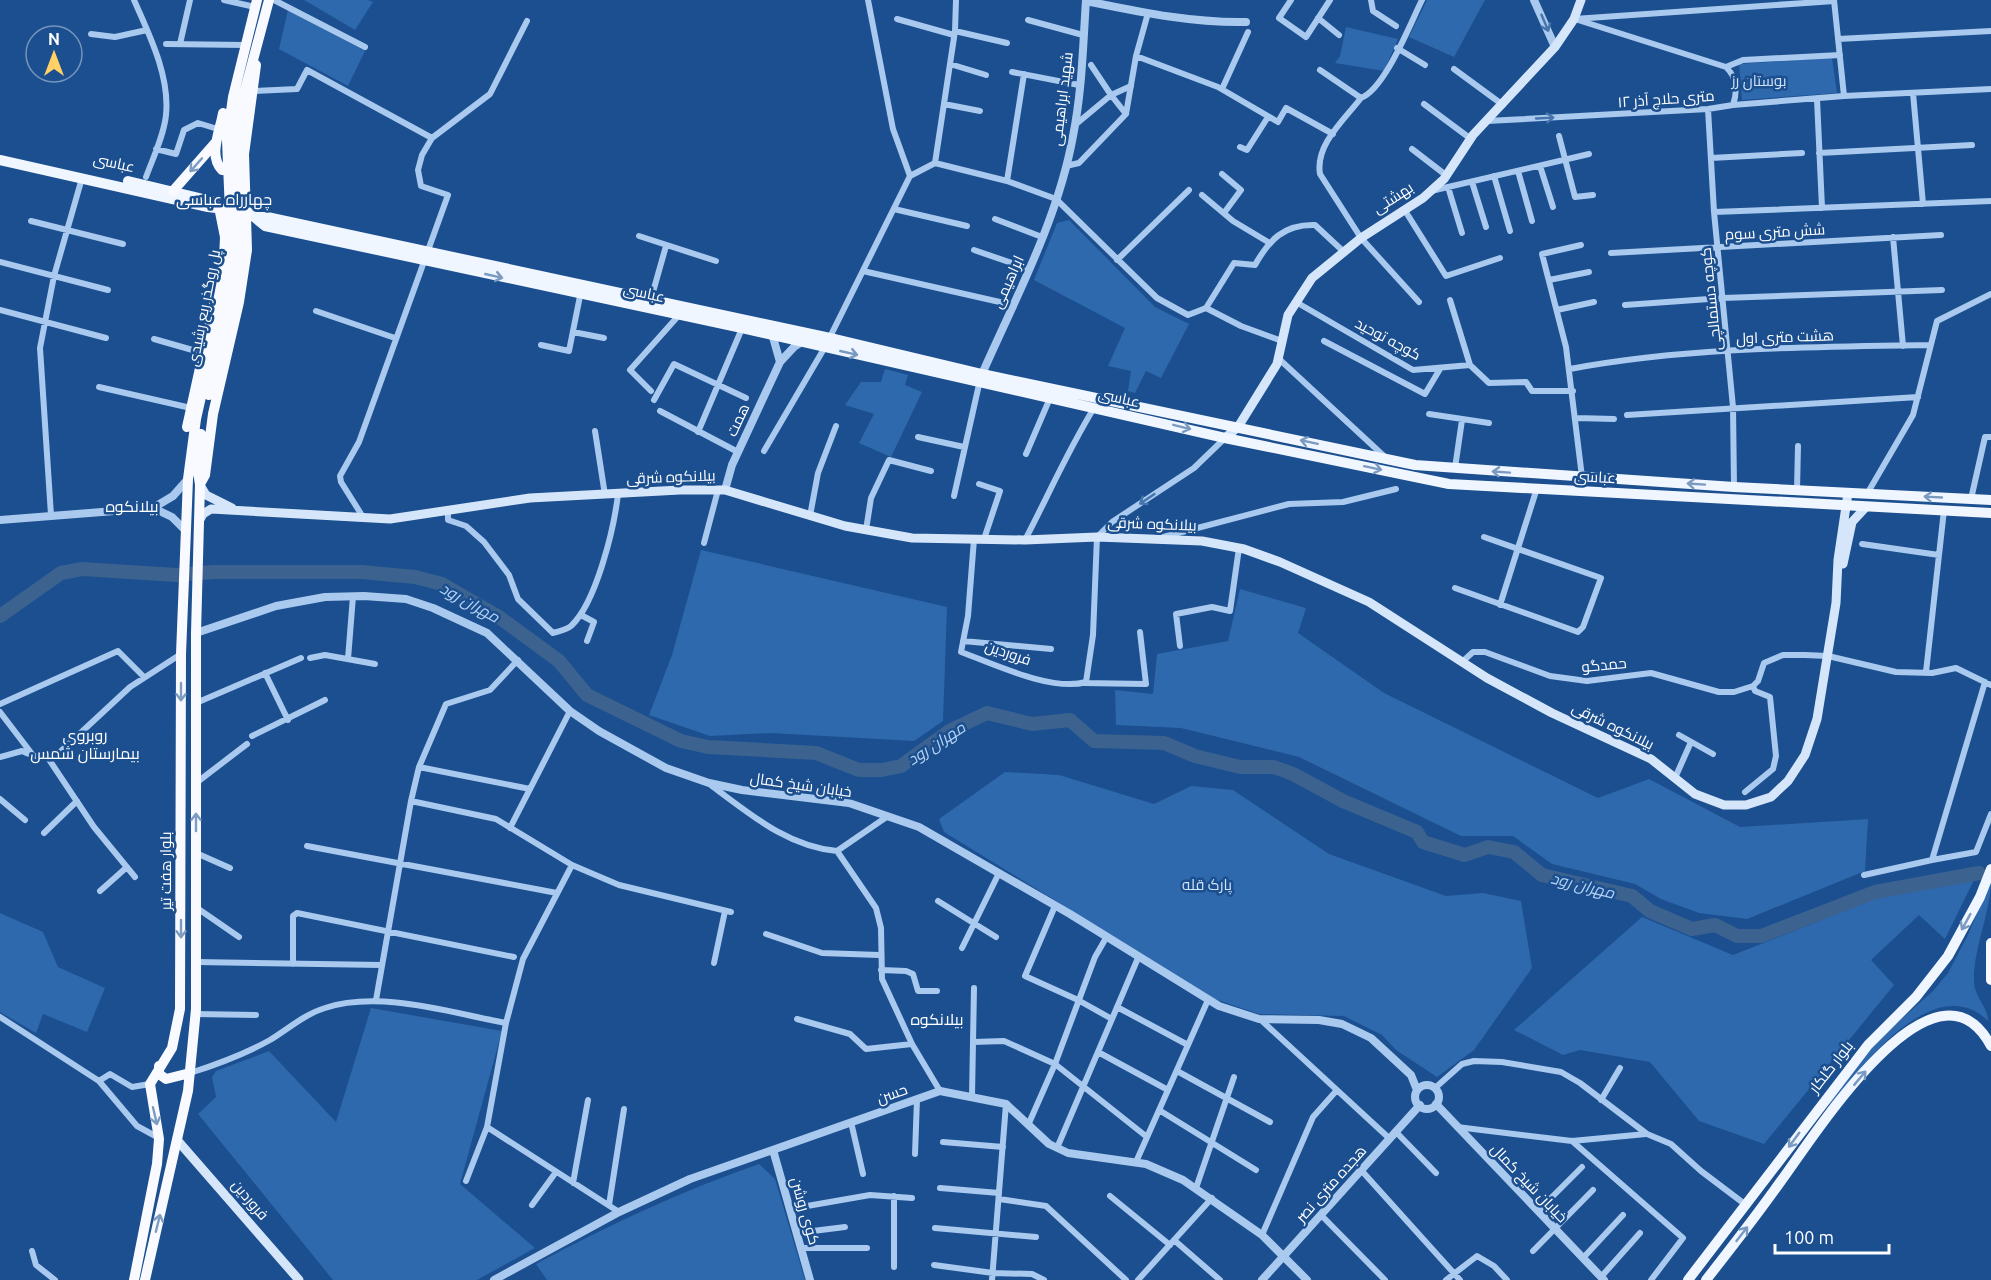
<svg xmlns="http://www.w3.org/2000/svg" width="1991" height="1280" font-family="Ubuntu,Cairo,sans-serif">
<style>
.green{fill:#2e69ad}
.lines{fill:none;stroke-linecap:round;stroke-linejoin:round}
.river{stroke:#3c6290;stroke-width:14}
.minor{stroke:#a9c9ee;stroke-width:6}
.tertiary{stroke:#a9c9ee;stroke-width:8}
.secondary{stroke:#d6e6fa;stroke-width:9}
.primary{stroke:#f0f6ff;stroke-width:10}
.trunk{stroke:#f8faff;stroke-width:10}
.oneway{stroke:#4674ac}
.oneway2{stroke:#7e9cc1}
.oneway3{stroke:#7b9ac1}
.labels{text-anchor:middle;stroke-width:5;stroke-linejoin:round;paint-order:stroke}
.park-label{font-size:15px;fill:#cfe3fa;stroke:#1b4f8f}
.street-label{font-size:15px;fill:#fff;stroke:#1b4f8f}
.neighbourhood-label{font-size:16px;fill:#fff;stroke:#1b4f8f}
.water-label{font-size:16px;font-style:italic;fill:#b5d3f5;stroke:#1b4f8f}
</style>
<rect width="100%" height="100%" fill="#1b4f8f"/>
<path class="green" d="M304,0H368L373,2L355,30Z
M1427,0H1485L1454,57L1409,37Z
M288,10L365,51L348,86L279,49Z
M1346,27L1398,39L1384,71L1335,63L1340,56Z
M1832,58L1837,93L1742,100L1739,64Z
M1069,220L1155,307L1189,324L1161,378L1146,371L1135,393L1128,391L1131,371L1108,366L1125,328L1034,280L1057,223Z
M885,369L908,375L905,385L922,392L891,457L859,443L874,414L845,405L861,382H881Z
M701,550L947,607L943,721L914,741L771,733L710,736L649,715L672,655Z
M1240,589L1306,608L1298,633L1384,693L1598,798L1649,779L1740,827L1868,819L1865,871L1747,919L1699,913L1661,899L1635,884L1552,864L1513,836H1461L1299,757L1181,728L1116,725L1115,690L1153,694L1157,654L1228,641Z
M1005,772L1059,775L1154,804L1191,786L1233,790L1329,854L1446,896L1483,893L1521,901L1532,968L1474,1050L1437,1077L1396,1050L1382,1035L1344,1016L1259,1014L1215,999L944,832L939,819Z
M1975,878L1945,939L1919,915L1871,960L1894,985L1764,1144L1699,1121L1650,1062L1580,1050L1563,1055L1514,1030L1642,917L1733,955L1822,920L1846,903Z
M1991,879C1991,914 1973,947 1974,982C1974,996 1989,1009 1988,1021C1935,969 1860,1067 1831,1104L1827,1105L1880,1038L1933,991L1948,973L1968,935Z
M0,913L43,932L58,967L105,988L87,1032L43,1014L36,1033L0,1012Z
M371,1008L502,1031L460,1184L535,1248L477,1280H333L198,1114L216,1097L212,1077L216,1071L269,1051L336,1122Z
M759,1164L775,1179L805,1280H547L536,1264C609,1225 681,1191 759,1164Z"/>
<g class="lines">
<path class="river" d="M0,616L61,573L82,569L176,575L213,572H362L415,577L442,584L499,617L559,661L587,695L681,741L708,747L816,753L859,770H882L901,766L951,730L987,713L1032,724L1070,720L1094,741L1164,743L1195,756L1240,767H1274L1293,774L1343,801L1417,832L1423,842L1465,855L1488,847L1514,852L1542,875L1632,896L1650,911L1692,929L1715,925L1737,936H1761L1875,892L1979,873"/>
<path class="minor" d="M134,0C149,34 170,76 166,115C164,135 153,158 146,177
M224,0L255,7
M274,0L365,47
M868,0L893,129L910,176
M1291,0L1279,18L1306,37L1330,0
M1371,0L1373,11L1396,26
M1834,0L1844,96
M1318,18L1339,35
M897,19L954,35
M1574,19L1834,1
M1028,20L1083,35
M1578,20L1726,67C1737,78 1738,90 1733,105
M955,31L1007,43
M91,34L115,37L147,30
M1838,39L1991,31
M166,44L245,45
M180,44L190,0
M1397,48L1425,65
M1136,56L1218,87L1278,122L1286,108L1333,134
M950,64L986,75
M1091,65L1111,95L1131,86
M1726,67L1743,60L1840,55
M1454,69L1503,105
M1320,70L1361,98
M1012,72L1079,85
M1222,89L1248,32
M254,91L297,89L307,70L432,138
M1913,93L1923,204
M1817,99L1822,208
M944,104L980,111
M1424,104L1471,139
M1708,109L1714,212L1733,407L1734,487
M1487,121L1708,109L1733,105L1844,96L1991,89
M1075,125L1111,95L1126,114L1136,56L1148,13
M1559,136L1575,197L1593,195
M1240,147L1247,150L1268,117
M156,149L176,154L184,130L198,123L221,130
M1412,149L1447,176
M1819,153L1972,145
M1711,158L1802,153
M935,163L955,31L956,0
M1066,166L1079,163L1126,114
M1540,166L1553,207
M1518,171L1532,221
M1222,174L1241,190L1224,213
M910,176L935,163L1007,181L1056,199L1157,298L1188,315L1206,308L1241,326L1282,341
M1494,176L1510,231
M1007,181L1024,74
M1472,182L1486,227
M1448,187L1462,233
M1431,191L1589,154
M1202,195L1233,221L1268,242
M894,209L967,226
M1404,209L1446,276L1500,258
M1714,212L1991,201
M995,219L1042,237
M31,221L123,244
M639,236L716,261
M1893,237L1903,346
M1581,245L1542,254L1566,347L1582,477
M974,250L1029,269
M1611,253L1941,235
M1117,260L1189,190
M0,262L108,290
M863,271L1013,305
M1549,280L1589,272
M651,299L666,246
M1450,300L1470,365
M1296,302L1413,370L1470,365L1489,383L1526,382L1532,391H1573
M1419,302L1361,238L1320,174C1315,145 1344,120 1361,98C1385,89 1410,24 1422,0
M1625,305L1723,298L1942,290
M1206,308L1234,263L1255,265C1269,240 1284,224 1315,225L1344,252
M0,310L106,338
M1557,310L1594,302
M316,311L395,338
M573,332L604,338
M154,339L203,353
M1324,341L1425,394L1440,369
M541,345L569,351L581,291
M1278,358L1385,457
M1570,369C1688,347 1810,347 1930,345
M99,387L191,408
M651,391L630,370L680,314
M654,400L674,364L746,398
M660,411L738,452
M1429,414L1489,423
M1627,415L1918,397
M1576,418L1614,419
M595,431L605,495
M698,432L743,326
M918,437L964,447
M764,451L825,347L910,176
M1026,454L1050,398
M1455,468L1462,420
M979,484L1000,491L984,539
M1797,490L1798,446
M1867,494L1913,415L1937,321L1991,294
M954,496L980,380
M1971,499L1985,437H1991
M448,509V520L466,526L484,542L509,575L518,599L553,633C559,631 566,630 571,626C596,603 614,529 618,494
M51,515L40,348L54,276L82,178
M810,516L818,473L836,426
M363,517L341,482L340,476L359,442L448,195L421,186L418,170L422,155L432,138L490,94L527,21
M866,530L871,498L889,460L931,471
M1163,537L1289,504L1343,502L1396,489
M974,539L968,616L961,652C994,664 1052,692 1086,682L1093,635L1097,537L1112,522L1194,468L1225,438
M1025,540C1048,496 1068,450 1094,408
M704,543L718,490
M1862,544L1939,555
M1455,588L1578,632L1583,627L1601,578L1484,537
M1500,605L1537,488
M581,615L594,622L587,641
M963,641L1051,649
M1180,646L1176,614L1212,607L1230,611L1239,548
M310,658L325,655L375,664
M348,659L353,596
M1462,662L1473,652H1485L1550,676L1587,681L1651,673L1719,692H1734L1753,686
M1926,672L1944,510
M265,673L288,720
M1985,682L1932,860L1976,852L1991,814
M1083,683L1146,684L1140,632
M1753,686L1758,681L1764,663L1783,655H1805L1828,656L1896,672L1932,673L1956,668L1991,685
M196,703L301,658
M0,704L118,651L144,677
M0,712L32,754
M1679,735L1713,754
M252,736L325,700
M0,757L22,751C37,758 45,760 60,752L130,687L181,654
M48,758L94,827L135,877
M419,767L530,789
M1675,778L1691,742
M196,783L247,744
M712,786C750,814 788,847 837,851L888,816
M1745,792L1773,769L1776,756L1770,697L1755,691L1753,686
M0,799L25,820
M411,801L496,819L572,865L619,885L731,912
M510,828L570,711
M44,833L77,801
M307,846L557,893
M837,851L876,908L881,928L882,979L912,1044L940,1091
M196,853L230,868
M1864,875L1932,860
M100,891L127,867
M938,901L996,937
M1055,906L1025,976L1078,1000L1112,1019
M197,908L239,937
M766,934L822,953L879,955
M962,948L999,873
M196,962L382,965
M714,963L725,911
M293,964V916L297,913L514,957
M881,970L906,971L913,974L918,991H937
M376,1000L411,801L419,767L446,704L490,690L518,660
M1117,1007L1188,1045
M195,1014L256,1015
M0,1017L99,1081L137,1126L159,1138
M797,1019L850,1034L866,1049L912,1044
M1260,1019L1390,1139
M973,1042L1004,1041L1055,1064L1147,1137
M1098,1052L1168,1090
M1177,1071L1270,1122
M190,1073C218,1064 245,1054 270,1040C288,1029 305,1014 325,1008C380,990 451,1013 506,1023
M99,1081L110,1074L132,1087L150,1084
M1435,1088L1462,1064L1474,1061L1502,1062L1561,1072L1580,1083L1647,1134L1671,1144L1701,1171L1746,1205
M972,1096L974,988
M1601,1100L1620,1068
M1159,1110L1256,1170
M851,1122L863,1174
M1029,1123L1055,1064L1095,957L1106,938
M487,1127L619,1212
M1457,1127L1572,1141L1646,1134
M1396,1132L1436,1173
M1572,1141L1683,1238L1651,1280
M943,1142L1003,1147
M1057,1148L1138,958
M915,1154L917,1099
M1136,1162L1208,1000
M1361,1170L1460,1280
M466,1181L487,1127L506,1023L523,959L572,865
M573,1183L588,1100
M940,1188L999,1193
M1196,1188L1234,1077
M1110,1196L1170,1245
M999,1199L1046,1206L1126,1280
M532,1205L556,1172
M609,1205L624,1109
M790,1209L870,1195L912,1198
M1538,1211L1582,1167
M1321,1215L1385,1280
M935,1228L1036,1237
M797,1233L845,1227
M1262,1235L1313,1117L1337,1090
M1174,1240L1220,1280
M801,1248H867
M32,1251L36,1265L55,1280
M1533,1251L1593,1190
M1583,1258L1623,1215
M934,1265L993,1273L1032,1274L1044,1280
M894,1267V1196
M1601,1277L1640,1233
M992,1280L1006,1104
M1138,1280L1212,1198
M1446,1280L1477,1256L1494,1266L1507,1280"/>
<path class="tertiary" d="M1534,0L1555,47
M1086,1C1140,12 1191,23 1246,22
M771,330L780,362
M982,374C1016,297 1058,219 1073,136C1082,92 1083,45 1086,0
M725,490L732,465L780,362L794,347L805,340
M153,508L172,517L186,531
M0,520L153,508L173,496L188,479
M196,633L276,606L325,597L364,596L406,599L433,608L487,633L570,711L599,731L666,768L709,783L742,790L849,803L919,827L1070,914L1219,1006L1259,1019L1319,1020L1342,1024L1371,1038L1411,1075L1417,1090
M1415 1097a12 12 0 1 1 24 0a12 12 0 1 1-24 0Z
M1436,1104L1604,1280
M773,1150L810,1280
M494,1280L619,1212L690,1179L940,1091L1006,1104L1049,1144L1068,1153L1146,1164L1183,1180L1262,1235L1307,1280
M1262,1280L1420,1105"/>
<path class="secondary" d="M1225,438L1238,427L1277,364L1288,315L1312,278L1361,238L1423,198L1444,179L1473,135L1555,47L1574,19L1581,0
M200,485L206,495L232,508
M199,521L203,514L211,509L390,519L530,498L680,490H725L845,526L912,538L1025,540L1097,537L1202,541L1244,549L1280,562L1369,602L1487,678L1552,713L1651,759L1695,794L1724,805H1746L1771,797L1788,781L1805,755L1817,719L1836,603L1838,560L1848,493
M1843,564L1852,522L1866,507
M178,1141L299,1280"/>
<path class="primary" d="M0,160L208,207L248,212L265,226L742,328L1225,438L1449,484L1991,513
M128,181L212,201L218,207
M256,217H267L830,338L982,374L1415,465L1734,487L1991,500
M1688,1280L1868,1045L1916,997L1948,956L1980,897L1991,869
M1706,1280C1732,1247 1757,1215 1781,1181C1813,1138 1935,941 1991,1046"/>
<path class="trunk" d="M223,113C220,131 208,156 222,170L233,171
M173,191L216,142
M209,395L240,256L236,142L240,109L269,0
M187,427L224,259L225,237L219,207
M200,484L205,475L213,414L239,302L247,250L244,154L256,65
M1991,943V980
M159,1066V1074L166,1079L190,1073
M134,1280L157,1164L159,1139L150,1084L172,1048L180,1009L181,654L188,479L196,419L232,260L227,140L233,97L257,0
M145,1280L188,1091L196,1009V633L200,485L198,471L201,434"/>
</g>
<defs><path id="oneway-shaft" d="M-6 0H5M1.5-3L5.5 0L1.5 3" fill="none" stroke-width="1.6" stroke-linecap="round" stroke-linejoin="round" transform="scale(1.5)"/></defs>
<g class="oneway">
<use href="#oneway-shaft" transform="translate(1545 23) rotate(67)"/>
<use href="#oneway-shaft" transform="translate(1545 118) rotate(-3)"/>
<use href="#oneway-shaft" transform="translate(1147 499) rotate(146)"/>
</g>
<g class="oneway2">
<use href="#oneway-shaft" transform="translate(196 165) rotate(132)"/>
<use href="#oneway-shaft" transform="translate(181 692) rotate(90)"/>
<use href="#oneway-shaft" transform="translate(196 822) rotate(-90)"/>
<use href="#oneway-shaft" transform="translate(181 929) rotate(90)"/>
<use href="#oneway-shaft" transform="translate(155 1116) rotate(77)"/>
<use href="#oneway-shaft" transform="translate(158 1223) rotate(-76)"/>
</g>
<g class="oneway3">
<use href="#oneway-shaft" transform="translate(494 276) rotate(13)"/>
<use href="#oneway-shaft" transform="translate(849 353) rotate(13)"/>
<use href="#oneway-shaft" transform="translate(1182 427) rotate(14)"/>
<use href="#oneway-shaft" transform="translate(1309 442) rotate(-168)"/>
<use href="#oneway-shaft" transform="translate(1373 468) rotate(12)"/>
<use href="#oneway-shaft" transform="translate(1501 472) rotate(-176)"/>
<use href="#oneway-shaft" transform="translate(1696 484) rotate(-176)"/>
<use href="#oneway-shaft" transform="translate(1933 497) rotate(-177)"/>
<use href="#oneway-shaft" transform="translate(1966 922) rotate(119)"/>
<use href="#oneway-shaft" transform="translate(1860 1078) rotate(-50)"/>
<use href="#oneway-shaft" transform="translate(1794 1140) rotate(126)"/>
<use href="#oneway-shaft" transform="translate(1742 1234) rotate(-52)"/>
</g>
<g class="labels">
<g class="park-label">
<text x="1759" y="86">بوستان رز</text>
<text x="1207" y="890">پارک قله</text>
</g>
<g class="street-label">
<text transform="translate(1062 99) rotate(-83)" y="5">شهید ابراهیمی</text>
<text transform="translate(1666 99) rotate(-4)" y="5">۱۲ متری حلاج آذر</text>
<text transform="translate(114 163) rotate(12)" y="5">عباسى</text>
<text transform="translate(1393 198) rotate(-33)" y="5">بهشتی</text>
<text transform="translate(1775 232) rotate(-3)" y="5">شش متری سوم</text>
<text transform="translate(1008 282) rotate(-66)" y="5">ابراهیمی</text>
<text transform="translate(644 293) rotate(12)" y="5">عباسى</text>
<text transform="translate(1711 299) rotate(-96)" y="5">کوچه دستمالچی</text>
<text transform="translate(204 308) rotate(-79)" y="5">پل روگذر ربع رشیدی</text>
<text transform="translate(1785 337) rotate(-2)" y="5">هشت متری اول</text>
<text transform="translate(1388 339) rotate(28)" y="5">کوچه توحید</text>
<text transform="translate(1119 398) rotate(12)" y="5">عباسى</text>
<text transform="translate(738 420) rotate(-65)" y="5">همت</text>
<text transform="translate(671 477) rotate(-2)" y="5">بیلانکوه شرقی</text>
<text transform="translate(1595 477) rotate(3)" y="5">عباسى</text>
<text transform="translate(1152 524) rotate(2)" y="5">بیلانکوه شرقی</text>
<text transform="translate(1008 653) rotate(19)" y="5">فروردین</text>
<text transform="translate(1604 665) rotate(-5)" y="5">حمدگو</text>
<text transform="translate(1613 726) rotate(26)" y="5">بیلانکوه شرقی</text>
<text transform="translate(801 785) rotate(8)" y="5">خیابان شیخ کمال</text>
<text transform="translate(166 871) rotate(-90)" y="5">بلوار هفت تیر</text>
<text transform="translate(1831 1067) rotate(-52)" y="5">بلوار گلکار</text>
<text transform="translate(892 1094) rotate(-20)" y="5">حسن</text>
<text transform="translate(1529 1183) rotate(46)" y="5">خیابان شیخ کمال</text>
<text transform="translate(1331 1184) rotate(-48)" y="5">هجده متری نصر</text>
<text transform="translate(250 1200) rotate(49)" y="5">فروردین</text>
<text transform="translate(805 1211) rotate(74)" y="5">کوی روشن</text>
</g>
<g class="neighbourhood-label">
<text x="224" y="205">چهارراه عباسی</text>
<text x="132" y="512">بیلانکوه</text>
<text x="85" y="741">روبروی<tspan x="85" dy="18">بیمارستان شمس</tspan></text>
<text x="937" y="1025">بیلانکوه</text>
</g>
<g class="water-label">
<text transform="translate(470 602) rotate(29)" y="6">مهران رود</text>
<text transform="translate(936 743) rotate(-33)" y="6">مهران رود</text>
<text transform="translate(1583 885) rotate(14)" y="6">مهران رود</text>
</g>
</g>
<g transform="translate(54 54)"><circle r="28" fill="#1b4f8f" stroke="#7695bc" stroke-width="1.5"/>
<path d="M0-4.5L10 22L0 15L-10 22Z" fill="#ffd166"/>
<text y="-9" font-size="16" font-weight="bold" text-anchor="middle" fill="#ffffff">N</text>
</g>
<path d="M1775 1244v9h114v-9" fill="none" stroke="#ffffff" stroke-width="3"/>
<text x="1784" y="1244" font-size="18" fill="#ffffff" stroke="#1b4f8f" stroke-width="4.5" paint-order="stroke">100 m</text>
</svg>
